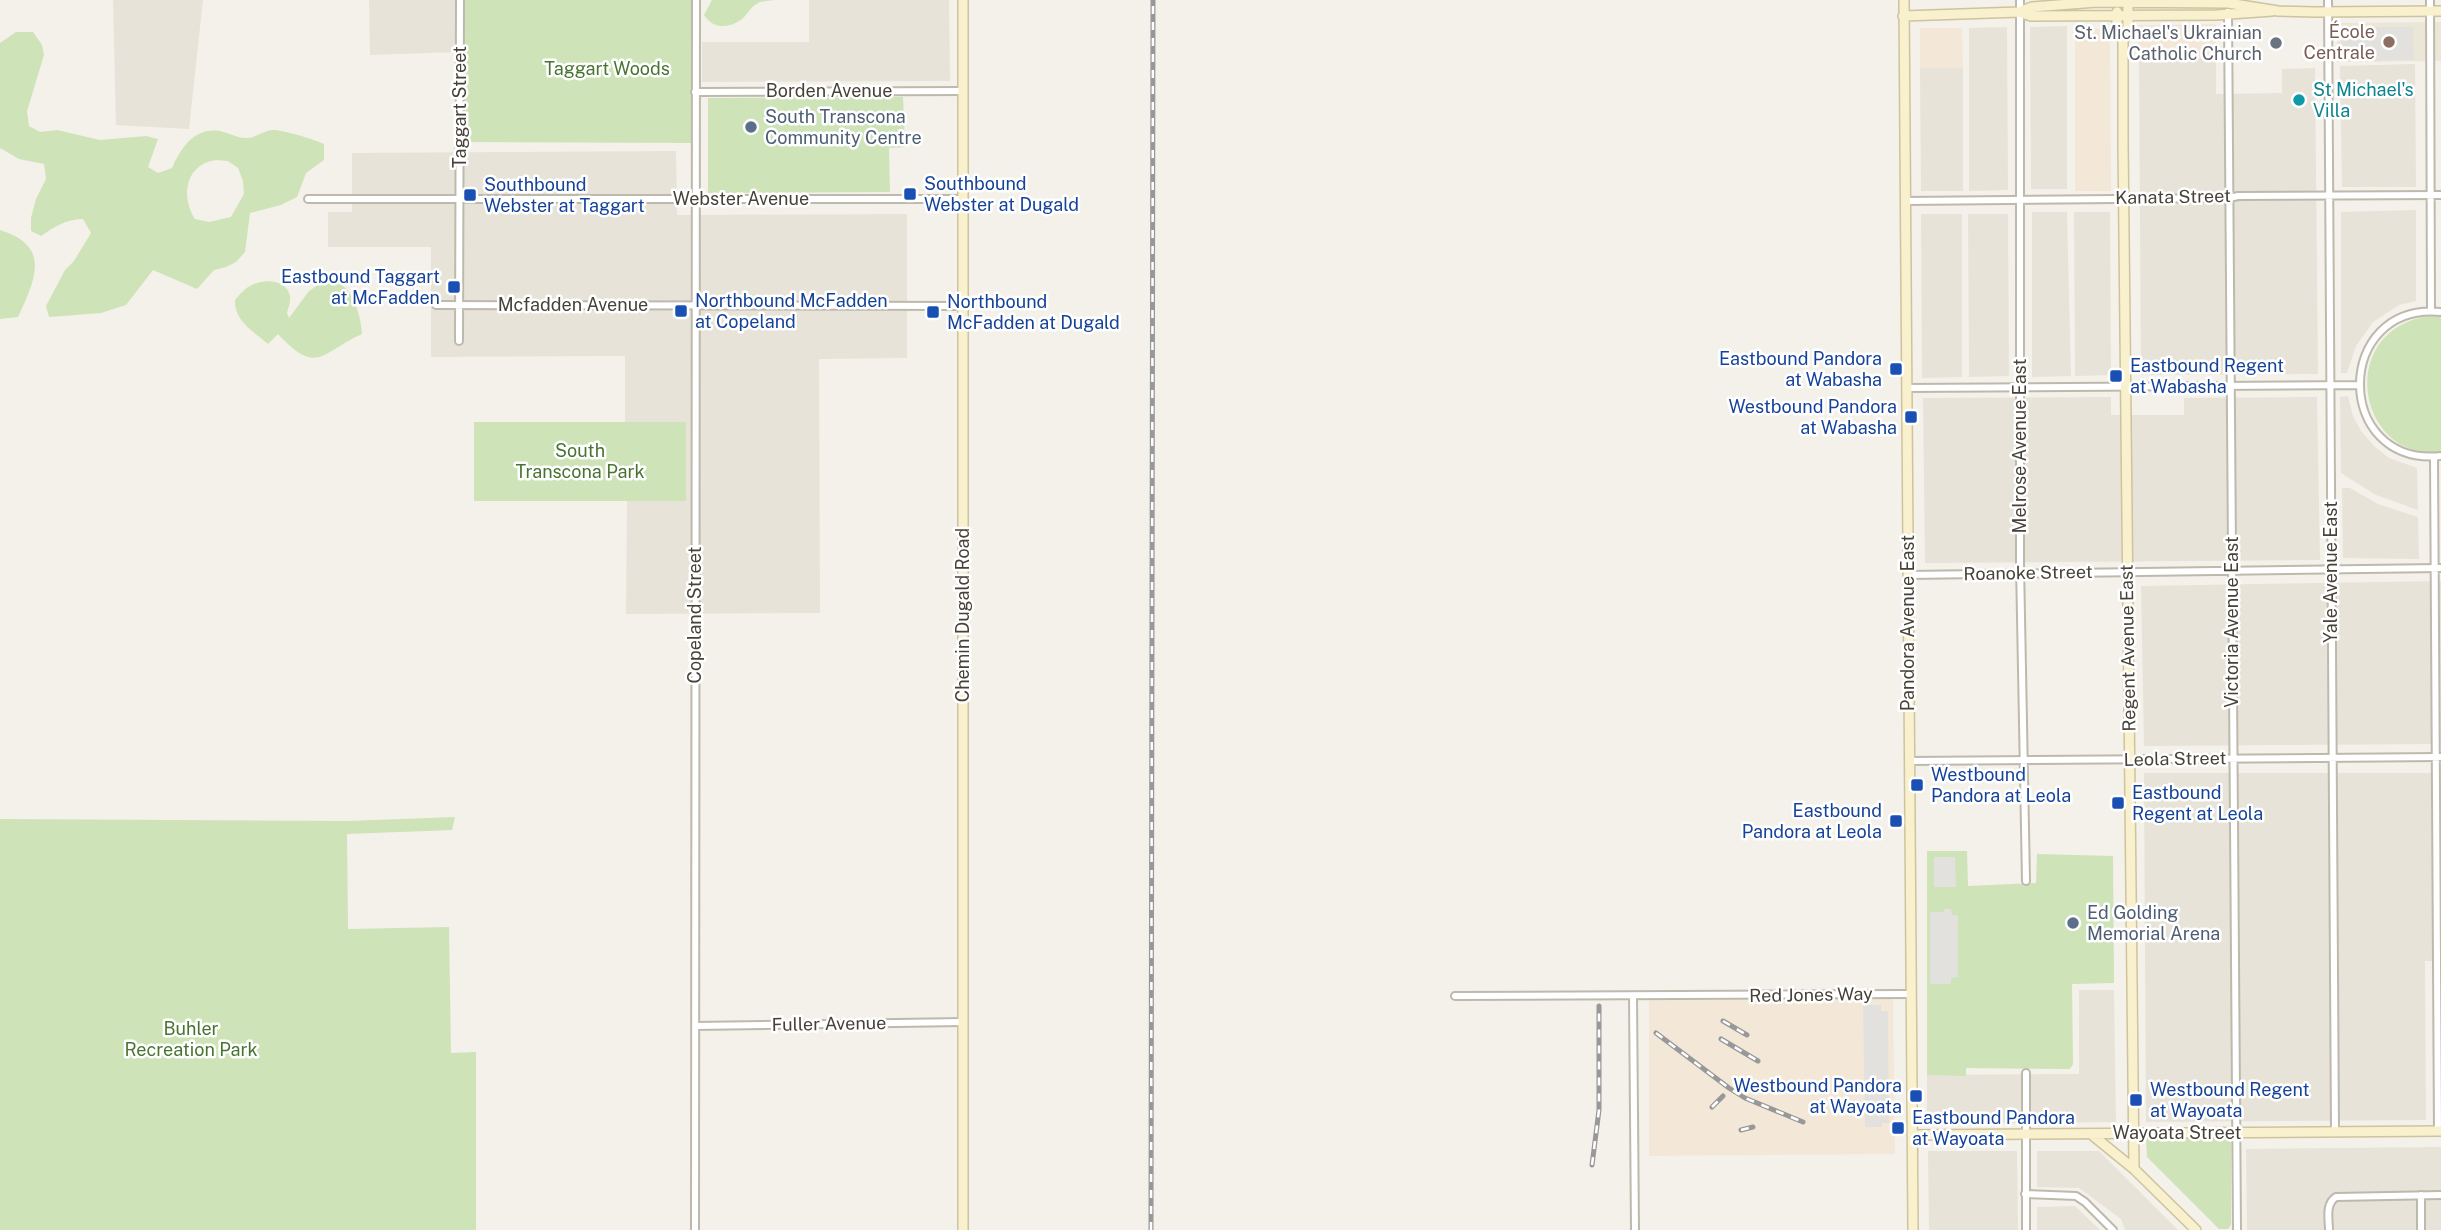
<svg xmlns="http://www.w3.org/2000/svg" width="2441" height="1230" font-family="'Public Sans',sans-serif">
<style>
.residential{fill:#e7e3d9}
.commercial{fill:#f3e8d8}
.education{fill:#ebe6d6}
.green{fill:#cee3b7;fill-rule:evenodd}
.parking{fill:#e2e1de}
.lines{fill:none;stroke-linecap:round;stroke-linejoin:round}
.street-casing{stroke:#beb9ad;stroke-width:10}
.secondary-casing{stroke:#cec39e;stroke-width:12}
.street{stroke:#fff;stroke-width:6}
.secondary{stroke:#f9f0ce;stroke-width:9}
.rail-casing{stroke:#989898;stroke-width:5}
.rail{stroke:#fff;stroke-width:2.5;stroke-dasharray:8;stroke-linecap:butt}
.education-dot{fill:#8d6e63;stroke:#fff;stroke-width:2.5}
.worship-dot{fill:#6b7280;stroke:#fff;stroke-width:2.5}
.culture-dot{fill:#0f9aa8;stroke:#fff;stroke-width:2.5}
.service-dot{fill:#5c6f8a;stroke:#fff;stroke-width:2.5}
.transit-dot{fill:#1a4fb4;stroke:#fff;stroke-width:2.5}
.labels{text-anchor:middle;stroke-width:5;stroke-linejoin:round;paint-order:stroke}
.education-label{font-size:18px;fill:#785e54;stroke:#fff;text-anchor:end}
.worship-label{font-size:18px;fill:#5b616d;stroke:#fff;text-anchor:end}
.park-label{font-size:18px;fill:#497331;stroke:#fff}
.culture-label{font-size:18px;fill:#0d838f;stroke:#fff;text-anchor:start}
.street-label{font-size:18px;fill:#474239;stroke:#fff}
.service-label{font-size:18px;fill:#4e5e75;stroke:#fff;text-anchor:start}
.transit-label{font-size:18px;fill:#164399;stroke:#fff;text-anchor:start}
</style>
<rect width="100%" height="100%" fill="#f3f1ea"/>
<path class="residential" d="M113,0H203L189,129L116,125Z
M369,0H460V52L370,55Z
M809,0H949L950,81L702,82V42H809Z
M2067,26V189H2031L2030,27Z
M2007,27L2008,190L1969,191V28Z
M2139,56L2216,58V94L2282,93V69L2315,68L2318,374L2141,375Z
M2415,64L2416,187H2342L2340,66Z
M1920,68H1963V191H1921Z
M676,151L677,215L907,214V358L819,359L820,613L626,614L627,501L686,500V422H625V356L431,357V247H328V212H352V153Z
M2416,210V301L2399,305L2373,322L2356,346L2347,373H2341V212Z
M2032,212H2067L2071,376L2032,377Z
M2074,212H2110L2111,375L2075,376Z
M1921,214H1962V377L1922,378Z
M1968,214H2008L2009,376L1969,377Z
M2348,396L2353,416L2361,431L2374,446L2389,458L2417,468L2418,510L2376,495L2341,473L2340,397Z
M2111,397V415H2184V398L2317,397L2320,560L1925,563L1923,398Z
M2342,488H2350L2378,504L2418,517L2419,559L2343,558Z
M2441,581V744L2144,746L2141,586Z
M2144,773H2441V961H2425L2426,1120L2146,1122Z
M2079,990H2114L2116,1122L1927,1124V1075L2079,1074Z
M2441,1147V1230H2247L2246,1149Z
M1928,1151H2017L2018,1230H1929Z
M2037,1151H2099L2178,1230H2125L2121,1219L2079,1188L2037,1187Z
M2075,1206L2100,1230H2037V1207Z"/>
<path class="commercial" d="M2216,24V58L2139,56L2137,25Z
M2075,26L2101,29L2110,36L2111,191H2075Z
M1920,28H1962L1963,68H1920Z
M1893,998L1895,1154L1649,1156V1000Z"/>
<path class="education" d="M2441,22V61L2337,62V23Z"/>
<path class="green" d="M460,0H696V143L459,142Z
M712,0H774C769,1 762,1 758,3C750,7 748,14 742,19C729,29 713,29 704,15Z
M16,32H33L42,45L44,55L27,111L29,126L40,132L57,130L100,140L146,136L158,139L148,167L158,173L172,168C181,148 194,127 220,131C229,133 237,138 246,138C255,138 263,131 272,130C281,129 316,140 324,144V160L306,173L297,197L281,205L250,213L245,252L236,262L226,267L214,270L197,289L153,270L126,305L101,313L49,317L46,306L65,270L74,261L91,233L83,219C66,219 54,227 41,236L31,231V218L36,199L46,179L44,164L19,159L0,148V43ZM216,160L228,161L238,168L243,181L244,194L231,217L209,222L195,219C180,196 186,164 216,160Z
M903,97L905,147L889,148L890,192L708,193V98Z
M0,230C52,246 35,280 18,317L0,319Z
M327,279C351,280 361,314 362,334C321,352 318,377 278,334L268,344C253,331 234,321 235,300C240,294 245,288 252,285C265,278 287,280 290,296C291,302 288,308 287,313L289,318L309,291Z
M2429,316L2441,317V452C2357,462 2334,330 2429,316Z
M474,422H686V501H474Z
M455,817L452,830L347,834L348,929L449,927L451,1053L476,1052V1230H0V819L348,821Z
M1927,851H1967L1968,886L2036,883L2037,854L2113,856L2114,983L2072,984L2073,1064L2070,1069L1966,1068V1076L1927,1075Z
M2225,1137L2231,1142V1225L2228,1229H2219L2147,1157L2146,1138Z"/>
<path class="parking" d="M2342,27H2413L2414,60L2340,61Z
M1934,857H1955L1956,887H1934Z
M1944,909H1951L1952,915H1958V977L1951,978V984H1930V912H1944Z
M1863,1005H1881V1011H1888L1889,1123H1882V1127H1865Z"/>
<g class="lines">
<defs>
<path id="street" d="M2020,0V564L2026,881
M2328,0L2335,1131
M2430,0L2431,311
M2228,12L2237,1230
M695,92L963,91
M308,199H963
M1906,201L2229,198L2238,196L2441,195
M436,305L963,306
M2441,312C2333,302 2333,467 2441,456
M459,341L460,0
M1906,388L2359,385
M2434,457L2438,1131
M1909,575L2441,568
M1909,761L2441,757
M1455,996L1910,994
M1633,996L1635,1230
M695,1026L963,1022
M2026,1073V1230
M2025,1194L2076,1196L2085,1202L2113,1230
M695,1230L696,0
M2329,1230C2329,1219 2325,1204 2336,1197L2441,1195
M2421,1230V1195"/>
<path id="secondary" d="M1904,0L1913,1230
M2128,0V30L2123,41V142L2134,1169
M2019,12L2031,16L2216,15L2272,11
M2117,12V30L2123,41
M1903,16L2019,12L2032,7L2097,2L2228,3L2278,11L2316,12L2441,11
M2091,1134L2134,1169L2196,1230
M1912,1135L2441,1131
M963,1230V0"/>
</defs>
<use href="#street" class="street-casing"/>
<use href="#secondary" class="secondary-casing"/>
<use href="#street" class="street"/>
<use href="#secondary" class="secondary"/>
<defs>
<path id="rail" d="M1723,1021L1747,1035
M1656,1033L1729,1088L1745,1098L1803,1122
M1721,1039L1758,1061
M1712,1107L1723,1096
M1741,1130L1753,1127
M1592,1165L1599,1110V1006
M1151,1230L1153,0"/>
</defs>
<use href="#rail" class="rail-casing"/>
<use href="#rail" class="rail"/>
</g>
<circle class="education-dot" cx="2389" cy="42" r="7"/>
<circle class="worship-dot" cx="2276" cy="43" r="7"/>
<circle class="culture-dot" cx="2299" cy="100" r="7"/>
<g class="service-dot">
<circle cx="751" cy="127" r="7"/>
<circle cx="2073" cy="923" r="7"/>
</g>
<g class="transit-dot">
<rect x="903" y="187" width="14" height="14" rx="3.5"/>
<rect x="463" y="188" width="14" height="14" rx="3.5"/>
<rect x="447" y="280" width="14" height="14" rx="3.5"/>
<rect x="674" y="304" width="14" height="14" rx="3.5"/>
<rect x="926" y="305" width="14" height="14" rx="3.5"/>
<rect x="1889" y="362" width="14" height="14" rx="3.5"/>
<rect x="2109" y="369" width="14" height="14" rx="3.5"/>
<rect x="1904" y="410" width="14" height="14" rx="3.5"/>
<rect x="1910" y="778" width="14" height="14" rx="3.5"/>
<rect x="2111" y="796" width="14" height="14" rx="3.5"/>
<rect x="1889" y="814" width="14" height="14" rx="3.5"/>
<rect x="1909" y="1089" width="14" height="14" rx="3.5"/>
<rect x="2129" y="1093" width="14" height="14" rx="3.5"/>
<rect x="1891" y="1121" width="14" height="14" rx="3.5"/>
</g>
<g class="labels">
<g class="education-label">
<text x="2375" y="38">École<tspan x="2375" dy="21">Centrale</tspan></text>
</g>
<g class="worship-label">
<text x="2262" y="39">St. Michael's Ukrainian<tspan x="2262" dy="21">Catholic Church</tspan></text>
</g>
<g class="park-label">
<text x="607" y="75">Taggart Woods</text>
<text x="580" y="457">South<tspan x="580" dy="21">Transcona Park</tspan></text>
<text x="191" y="1035">Buhler<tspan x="191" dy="21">Recreation Park</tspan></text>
</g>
<g class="culture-label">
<text x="2313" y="96">St Michael's<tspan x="2313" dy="21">Villa</tspan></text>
</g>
<g class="street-label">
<text x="829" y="97">Borden Avenue</text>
<text transform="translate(460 107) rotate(-90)" y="6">Taggart Street</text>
<text transform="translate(2173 197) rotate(-1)" y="6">Kanata Street</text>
<text x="741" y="205">Webster Avenue</text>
<text x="573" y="311">Mcfadden Avenue</text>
<text transform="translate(2020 446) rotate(-90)" y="6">Melrose Avenue East</text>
<text transform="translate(2331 572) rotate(-90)" y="6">Yale Avenue East</text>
<text transform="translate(2028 573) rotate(-1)" y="6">Roanoke Street</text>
<text transform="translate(695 615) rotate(-90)" y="6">Copeland Street</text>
<text transform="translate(963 615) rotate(-90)" y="6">Chemin Dugald Road</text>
<text transform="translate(2232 622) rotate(-90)" y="6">Victoria Avenue East</text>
<text transform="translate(1908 623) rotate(-90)" y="6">Pandora Avenue East</text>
<text transform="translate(2128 648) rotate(-91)" y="6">Regent Avenue East</text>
<text transform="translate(2175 759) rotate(-1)" y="6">Leola Street</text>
<text transform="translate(1811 995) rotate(-1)" y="6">Red Jones Way</text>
<text transform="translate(829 1024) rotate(-1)" y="6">Fuller Avenue</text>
<text x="2177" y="1139">Wayoata Street</text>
</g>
<g class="service-label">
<text x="765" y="123">South Transcona<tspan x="765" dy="21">Community Centre</tspan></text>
<text x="2087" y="919">Ed Golding<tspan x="2087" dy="21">Memorial Arena</tspan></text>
</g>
<g class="transit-label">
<text x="924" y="190">Southbound<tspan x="924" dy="21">Webster at Dugald</tspan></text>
<text x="484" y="191">Southbound<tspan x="484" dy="21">Webster at Taggart</tspan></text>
<text x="440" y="283" text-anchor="end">Eastbound Taggart<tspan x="440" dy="21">at McFadden</tspan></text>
<text x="695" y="307">Northbound McFadden<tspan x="695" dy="21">at Copeland</tspan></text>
<text x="947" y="308">Northbound<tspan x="947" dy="21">McFadden at Dugald</tspan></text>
<text x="1882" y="365" text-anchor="end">Eastbound Pandora<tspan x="1882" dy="21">at Wabasha</tspan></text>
<text x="2130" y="372">Eastbound Regent<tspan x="2130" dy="21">at Wabasha</tspan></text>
<text x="1897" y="413" text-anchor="end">Westbound Pandora<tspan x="1897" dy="21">at Wabasha</tspan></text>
<text x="1931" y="781">Westbound<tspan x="1931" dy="21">Pandora at Leola</tspan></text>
<text x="2132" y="799">Eastbound<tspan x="2132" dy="21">Regent at Leola</tspan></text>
<text x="1882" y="817" text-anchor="end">Eastbound<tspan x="1882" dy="21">Pandora at Leola</tspan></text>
<text x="1902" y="1092" text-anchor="end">Westbound Pandora<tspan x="1902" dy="21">at Wayoata</tspan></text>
<text x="2150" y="1096">Westbound Regent<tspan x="2150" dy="21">at Wayoata</tspan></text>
<text x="1912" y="1124">Eastbound Pandora<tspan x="1912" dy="21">at Wayoata</tspan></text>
</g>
</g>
</svg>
